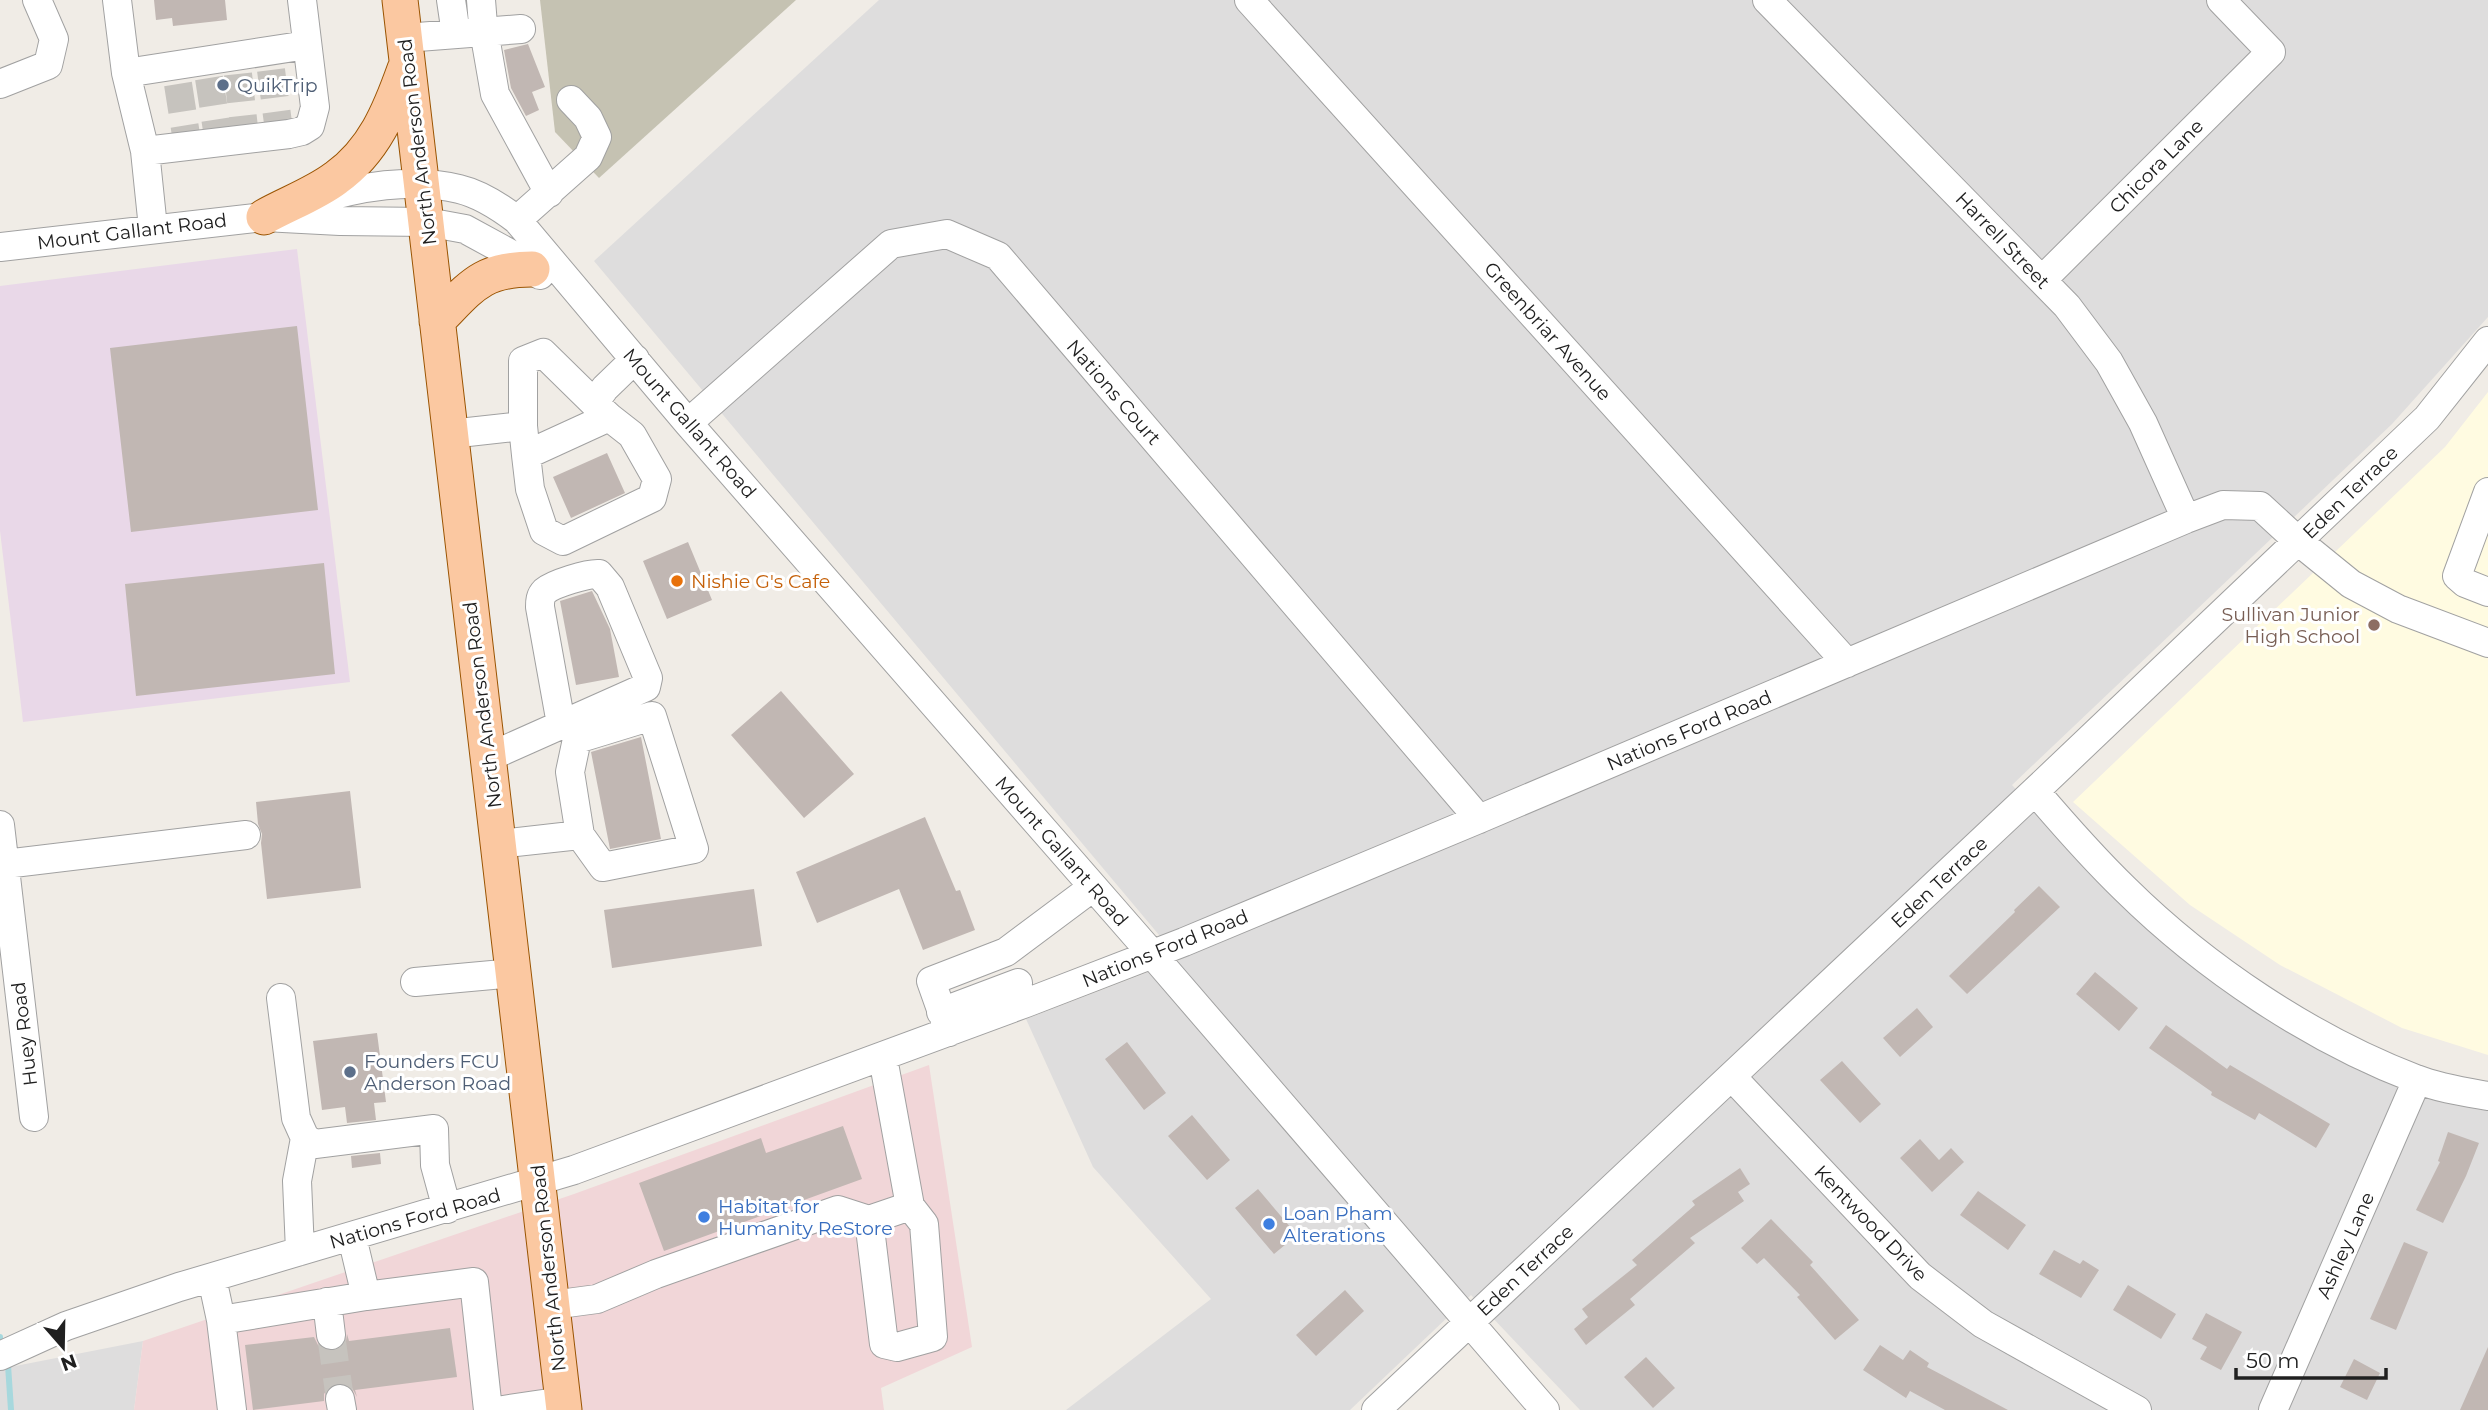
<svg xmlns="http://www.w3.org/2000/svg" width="2488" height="1410" font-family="Montserrat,sans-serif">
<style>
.residential{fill:#dedddd}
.commercial{fill:#f1d6d8}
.industrial{fill:#e9d8e8}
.education{fill:#fffbe1}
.construction{fill:#c5c2b2}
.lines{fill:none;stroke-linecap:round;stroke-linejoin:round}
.stream{stroke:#a7d8dd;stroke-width:6}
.building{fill:#c1b7b3}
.minor-tunnel{stroke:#c6c3be;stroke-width:28;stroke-dasharray:28 14;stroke-linecap:butt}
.minor-casing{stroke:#a1a1a1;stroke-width:30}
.major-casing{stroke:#9a5402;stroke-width:37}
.minor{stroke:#fff;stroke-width:28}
.major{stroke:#fbc8a1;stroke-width:35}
.service-dot{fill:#5c6f8a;stroke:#fff;stroke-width:2.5}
.food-dot{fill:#e8710a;stroke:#fff;stroke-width:2.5}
.education-dot{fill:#8d6e63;stroke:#fff;stroke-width:2.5}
.shop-dot{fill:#3f7fe0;stroke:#fff;stroke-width:2.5}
.labels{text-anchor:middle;stroke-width:6;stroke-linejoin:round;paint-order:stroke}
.service-label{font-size:19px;fill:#4e5e75;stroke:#fff;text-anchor:start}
.street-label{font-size:19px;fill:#202020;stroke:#fff}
.food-label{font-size:19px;fill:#c56008;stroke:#fff;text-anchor:start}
.education-label{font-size:19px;fill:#785e54;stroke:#fff;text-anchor:end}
.shop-label{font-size:19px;fill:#366cbe;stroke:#fff;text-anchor:start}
</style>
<rect width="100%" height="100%" fill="#f0ece6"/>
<path class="residential" d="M879,0H2488V317L2392,424L2012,785L2072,850L2167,941L2488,1105V1410H1580L1471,1295L1350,1410H1066L1211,1299L1093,1167L1026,1019L1180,960L594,261Z
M143,1341L134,1410H0V1369Z"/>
<path class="commercial" d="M929,1065L972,1347L881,1388L884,1410H134L143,1341L574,1194Z"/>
<path class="industrial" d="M297,249L350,682L23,722L0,531V286Z"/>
<path class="education" d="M2488,392V1055L2402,1028L2280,965L2190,905L2073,802L2445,447Z"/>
<path class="construction" d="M540,0H796L599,178L555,132Z"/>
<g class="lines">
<path class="stream" d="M0,1337V1338
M8,1365L11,1410"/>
</g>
<path class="building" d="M154,0H225L227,20L173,26L172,18L156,20Z
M528,44L545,87L532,92L539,110L526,116L511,88L504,50Z
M297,326L318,510L131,532L110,348Z
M607,453L625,493L571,518L553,477Z
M688,542L712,600L667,619L643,561Z
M324,563L335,674L136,696L125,584Z
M592,591L610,629L619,677L576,685L560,601Z
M781,691L854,774L804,818L731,735Z
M641,737L661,839L610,849L591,752Z
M350,791L361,888L267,899L261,843L262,834L258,824L256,802Z
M925,817L956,891L960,890L975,930L923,950L899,889L817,923L796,872Z
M2039,886L2060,907L1967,994L1949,976L2015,912L2014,910Z
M754,889L762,946L612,968L604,910Z
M2095,972L2138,1008L2119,1031L2076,994Z
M1917,1008L1933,1027L1900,1057L1883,1038Z
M2166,1025L2227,1069L2230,1065L2330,1124L2316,1148L2259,1113L2255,1120L2211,1095L2212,1092L2149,1048Z
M377,1033L386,1102L374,1103L376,1120L347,1123L345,1107L322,1110L313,1041Z
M1127,1042L1166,1093L1144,1110L1105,1059Z
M1842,1061L1881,1104L1860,1123L1820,1080Z
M1192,1115L1230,1160L1207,1180L1168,1136Z
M843,1126L862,1179L664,1251L639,1183L761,1138L766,1153Z
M2448,1132L2479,1143L2466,1176L2443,1223L2416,1210L2440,1162L2438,1161Z
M1920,1139L1939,1160L1951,1148L1964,1162L1932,1192L1900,1158Z
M380,1153L381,1164L352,1168L351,1156Z
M1740,1168L1750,1184L1738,1192L1744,1201L1690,1238L1695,1243L1630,1299L1635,1305L1586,1345L1574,1329L1588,1317L1582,1309L1637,1265L1632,1260L1695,1205L1692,1201Z
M1258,1189L1297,1235L1274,1254L1235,1208Z
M1978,1191L2026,1225L2008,1250L1960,1215Z
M1771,1219L1813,1262L1810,1265L1859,1320L1835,1340L1797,1297L1800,1295L1764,1258L1757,1264L1741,1248Z
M2404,1242L2428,1252L2396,1330L2370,1319Z
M2054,1250L2080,1264L2083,1260L2099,1270L2081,1298L2039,1274Z
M2128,1285L2176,1314L2161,1339L2113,1310Z
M1345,1290L1364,1311L1316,1356L1296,1335Z
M2206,1313L2242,1332L2221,1370L2200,1359L2207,1347L2192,1339Z
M450,1328L457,1377L355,1390L357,1397L352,1388L346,1384L338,1383L329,1387L324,1394V1401L253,1410L245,1345L314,1337L318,1345L324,1350L332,1351L341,1348L346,1341L347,1334L349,1341Z
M1880,1345L1903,1360L1910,1350L1929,1363L1927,1367L2008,1410H1945L1910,1391L1906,1398L1863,1370Z
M2488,1347V1410H2460Z
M1646,1357L1675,1388L1653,1408L1624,1377Z
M2354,1359L2380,1373L2367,1400L2340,1387Z"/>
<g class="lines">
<path class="minor-tunnel" d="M271,70L278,123
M238,74L244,128
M209,78L217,130
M178,84L186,135
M331,1335L340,1399"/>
<defs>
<path id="minor" d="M117,0L126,73L145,151L153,228
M451,0L456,34
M481,0L483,25L495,94L549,193
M1249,0L1847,663
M1767,0L2067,306L2109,362L2143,423L2186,519
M405,38L521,29
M126,73L307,45
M0,84L48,65L54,39L37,0
M145,151L289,134L302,131L310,126L315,107L302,0
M313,201C357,187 413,177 459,189C480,194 500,207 517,220L688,423L1152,954L1545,1410
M517,220L588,157L597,137L588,118L571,100
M0,247L264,217L340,221L427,222L465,229L509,253L540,275
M2042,280L2271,52L2221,0
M688,423L891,244L947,234L998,256L1479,819
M523,426V361L543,353L594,403
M450,434L523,426L526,455L609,417L594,403L605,388L635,359
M526,455L530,489L544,531L563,541L652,498L657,479L632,435L609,417
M2488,492L2457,576L2465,583L2488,592
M489,757L646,687L648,678L610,587L599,574C588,573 553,584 545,591C540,596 540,601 540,607L561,724
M2035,791C2064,825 2093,858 2125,889C2205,968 2311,1039 2416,1079C2438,1088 2465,1092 2488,1096
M0,825L34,1117
M499,844L580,835L603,867L694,849L652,716L577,739L570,772L580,835
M5,864L246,835
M415,982L514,973
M281,998L296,1118L305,1138L315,1144L434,1129L435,1165L447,1209
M941,1012L1018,983
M949,1032L931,981L1006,952L1093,887
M1732,1077L1920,1276L1983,1324L2137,1410
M869,1220L884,1344L897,1347L933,1337L924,1224L910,1206
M352,1237L366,1296
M300,1251L297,1181L305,1138
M212,1278L221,1320L232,1410
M327,1302L331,1335
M552,1305L597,1299L656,1274L838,1210L869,1220L910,1206L883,1058
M221,1320L366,1296L474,1282L488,1410
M0,1356L66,1326L179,1287L574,1170L1026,1003L1184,942L1479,819L2186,519L2223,505L2260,506L2298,541L2351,584L2398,609L2488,643
M340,1399L342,1410
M503,1410L563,1401
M1376,1410L2035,791L2427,418L2488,341
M2273,1410L2417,1080"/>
<path id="major" d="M400,0L564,1410
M264,217C287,204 315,194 336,178C374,151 390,111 405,69
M437,321C471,287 481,269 532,269"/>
</defs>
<use href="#minor" class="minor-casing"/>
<use href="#major" class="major-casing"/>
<use href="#minor" class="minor"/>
<use href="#major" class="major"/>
</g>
<g class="service-dot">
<circle cx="223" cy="85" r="7"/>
<circle cx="350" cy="1072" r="7"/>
</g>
<circle class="food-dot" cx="677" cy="581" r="7"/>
<circle class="education-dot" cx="2374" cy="625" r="7"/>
<g class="shop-dot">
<circle cx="704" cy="1217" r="7"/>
<circle cx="1269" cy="1224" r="7"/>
</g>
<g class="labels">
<g class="service-label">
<text x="237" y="92">QuikTrip</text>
<text x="364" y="1068">Founders FCU<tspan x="364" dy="22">Anderson Road</tspan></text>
</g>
<g class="street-label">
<text transform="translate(417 142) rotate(-97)" y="7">North Anderson Road</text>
<text transform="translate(2156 166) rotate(-45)" y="7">Chicora Lane</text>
<text transform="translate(132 231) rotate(-7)" y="7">Mount Gallant Road</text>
<text transform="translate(2003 240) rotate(46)" y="7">Harrell Street</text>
<text transform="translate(1548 331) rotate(48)" y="7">Greenbriar Avenue</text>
<text transform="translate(1114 392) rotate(49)" y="7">Nations Court</text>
<text transform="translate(690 423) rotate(49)" y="7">Mount Gallant Road</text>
<text transform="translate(2350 492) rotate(-44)" y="7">Eden Terrace</text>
<text transform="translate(482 705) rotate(-97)" y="7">North Anderson Road</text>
<text transform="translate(1689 730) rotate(-23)" y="7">Nations Ford Road</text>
<text transform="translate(1062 851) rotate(49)" y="7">Mount Gallant Road</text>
<text transform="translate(1939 882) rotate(-43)" y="7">Eden Terrace</text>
<text transform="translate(1165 948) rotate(-22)" y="7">Nations Ford Road</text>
<text transform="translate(24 1034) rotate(-97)" y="7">Huey Road</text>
<text transform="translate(415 1218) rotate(-16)" y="7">Nations Ford Road</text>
<text transform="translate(1871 1223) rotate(46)" y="7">Kentwood Drive</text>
<text transform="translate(2345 1245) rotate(-66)" y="7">Ashley Lane</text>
<text transform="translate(548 1268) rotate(-96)" y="7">North Anderson Road</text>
<text transform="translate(1525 1270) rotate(-43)" y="7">Eden Terrace</text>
</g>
<g class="food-label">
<text x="691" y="588">Nishie G's Cafe</text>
</g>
<g class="education-label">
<text x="2360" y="621">Sullivan Junior<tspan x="2360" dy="22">High School</tspan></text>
</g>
<g class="shop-label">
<text x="718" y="1213">Habitat for<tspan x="718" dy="22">Humanity ReStore</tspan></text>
<text x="1283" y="1220">Loan Pham<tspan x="1283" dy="22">Alterations</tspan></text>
</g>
</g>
<g transform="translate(63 1347) rotate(160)" stroke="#ffffff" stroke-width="5" paint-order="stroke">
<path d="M0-5L12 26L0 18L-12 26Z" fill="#202020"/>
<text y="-10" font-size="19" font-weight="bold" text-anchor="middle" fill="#202020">N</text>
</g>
<path d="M2236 1368v10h150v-10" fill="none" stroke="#202020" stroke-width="3.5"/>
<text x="2246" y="1368" font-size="21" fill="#202020" stroke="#ffffff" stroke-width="5" paint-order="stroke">50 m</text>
</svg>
